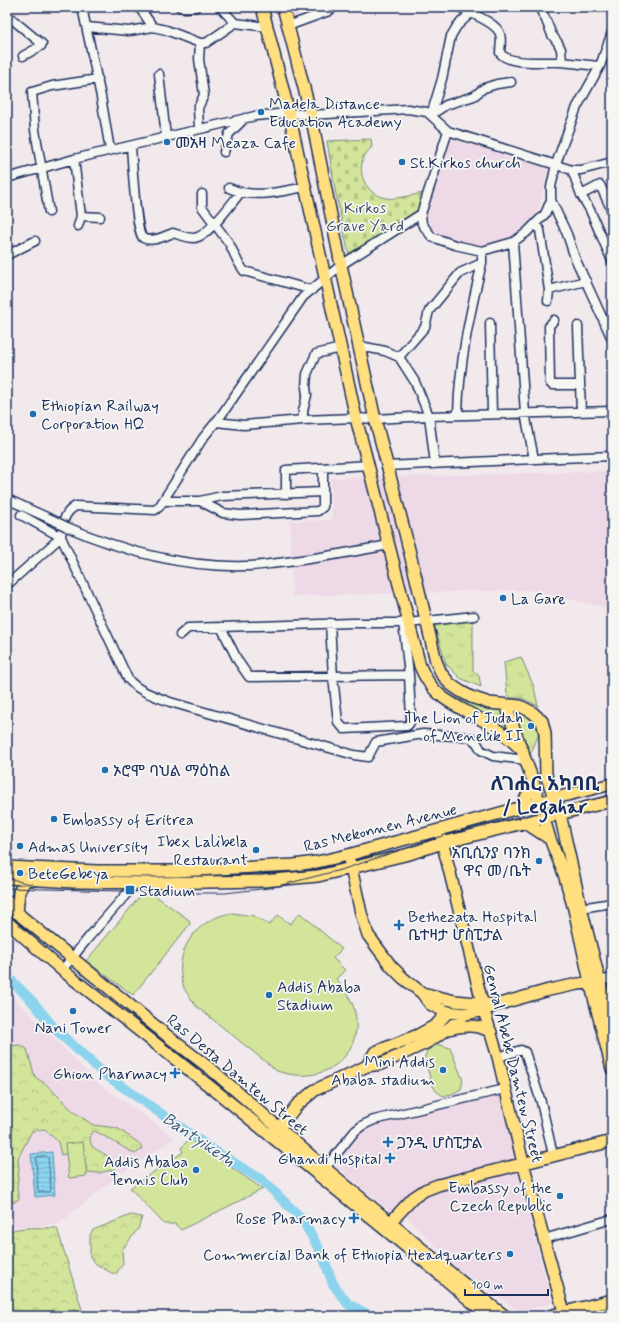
<svg xmlns="http://www.w3.org/2000/svg" width="619" height="1323" font-family="Mynerve,'Noto Sans Ethiopic',sans-serif">
<style>
.built{fill:#eedae7}
.grass{fill:url(#grass-tufts);stroke:#768a7c}
.forest{fill:url(#forest-crowns);stroke:#768a7c}
.cemetery{fill:url(#cemetery-stones);stroke:#768a7c}
.garden{fill:#d2e59a;stroke:#768a7c}
.water{fill:url(#water-rules);stroke:#5f92b4}
.lines{fill:none;stroke-linecap:round;stroke-linejoin:round}
.shore{stroke:#487197;stroke-width:1}
.river{stroke:#8cd4ed;stroke-width:10}
.minor-casing{stroke:#1b2f5e;stroke-width:11}
.major-casing{stroke:#1b2f5e;stroke-width:14}
.minor{stroke:#f6f6f2;stroke-width:8}
.major{stroke:#ffdf80;stroke-width:11}
.tram{stroke:#1b2f5e;stroke-width:1}
.minor-bridge-casing{stroke:#1b2f5e;stroke-width:11;stroke-linecap:butt}
.minor-bridge{stroke:#f6f6f2;stroke-width:8}
.poi-dot{fill:#1f6fb2;stroke:#f6f6f2;stroke-width:1.5}
.labels{text-anchor:middle;stroke-width:3.5;stroke-linejoin:round;paint-order:stroke}
.poi-label{font-size:16px;fill:#1b2f5e;stroke:#f6f6f2;text-anchor:start}
.park-label{font-size:16px;fill:#40536a;stroke:#f6f6f2}
.street-label{font-size:16px;fill:#1b2f5e;stroke:#f6f6f2}
.water-label{font-size:17px;font-style:italic;fill:#375882;stroke:#f6f6f2}
.district-label{font-size:20px;font-weight:bold;fill:#1b2f5e;stroke:#f6f6f2}
</style>
<defs>
<pattern id="grass-tufts" width="24" height="20" patternUnits="userSpaceOnUse"><rect width="24" height="20" fill="#d2e59a"/><path d="M3 7l-1-3M5 7V3M7 7l1-3M15 17l-1-3M17 17v-4M19 17l1-3" fill="none" stroke="#b4c587"/></pattern>
<pattern id="forest-crowns" width="20" height="18" patternUnits="userSpaceOnUse"><rect width="20" height="18" fill="#d2e59a"/><path d="M2 6a3 3 0 1 1 6 0M12 15a3 3 0 1 1 6 0" fill="none" stroke="#b4c587"/></pattern>
<pattern id="cemetery-stones" width="16" height="16" patternUnits="userSpaceOnUse"><rect width="16" height="16" fill="#d2e59a"/><path d="M2 7V4a2 2 0 0 1 4 0v3zM10 15v-3a2 2 0 0 1 4 0v3z" fill="#b4c587"/></pattern>
<pattern id="water-rules" width="6" height="5" patternUnits="userSpaceOnUse"><rect width="6" height="5" fill="#8cd4ed"/><path d="M0 2.5h6" fill="none" stroke="#78b6ce"/></pattern>
</defs>
<rect width="100%" height="100%" fill="#f2e9ed"/>
<filter id="ink" filterUnits="userSpaceOnUse"><feTurbulence type="fractalNoise" baseFrequency=".025" numOctaves="2"/><feDisplacementMap in="SourceGraphic" scale="8" xChannelSelector="R" yChannelSelector="G"/><feConvolveMatrix kernelMatrix="1 2 1 2 8 2 1 2 1" color-interpolation-filters="sRGB"/></filter>
<g filter="url(#ink)">
<path class="built" d="M288,7H314L292,20Z
M449,137L549,165L538,213L511,238L480,249L436,237L424,211Z
M612,471V609L528,590L292,596L290,521L332,520L331,478Z
M7,991L97,1082L175,1138L118,1176L57,1225L7,1227Z
M505,1089L523,1163L427,1184L400,1213L394,1209L391,1212L328,1160L360,1123L421,1105L422,1107Z
M517,1170L552,1303L520,1312L454,1266L405,1215L420,1199L440,1188Z"/>
<path class="grass" d="M473,620V670L479,676L481,687L460,678L446,664L434,624Z
M521,657L534,687L538,706L522,698H511L507,694L504,662Z
M463,697L500,707L507,729L461,703Z
M514,708C546,720 543,726 530,755L514,713Z"/>
<path class="forest" d="M7,1036L10,1046L20,1045L27,1049L35,1077L46,1084L74,1112L93,1125L117,1128L139,1143L142,1149L135,1154L95,1131L91,1133C88,1149 96,1148 106,1155C110,1158 113,1161 117,1163L115,1169L99,1173L87,1172L84,1155L69,1153L61,1155L58,1142L45,1129L32,1131L18,1158L19,1169L17,1188L19,1199L13,1203L8,1190L7,1184Z
M131,1215L142,1217L138,1229L122,1250L123,1264L115,1275L96,1264L90,1257V1235L93,1230Z
M57,1228L84,1316H7V1232C20,1226 42,1228 57,1228Z"/>
<path class="cemetery" d="M371,139L372,147C369,150 366,153 364,157C357,172 365,190 379,196C391,202 411,195 423,193L417,211L349,255L335,190L327,141Z"/>
<path class="garden" d="M146,889L189,920L190,924L133,995L86,961Z
M232,913L254,916L269,925L278,915L290,924L300,913L342,949L333,958L345,970L336,979C383,1027 342,1093 277,1071L196,1006C192,1000 187,994 184,988C171,952 197,918 232,913Z
M436,1045H441L450,1048L463,1080L461,1089L452,1094L443,1096L436,1091L433,1086L424,1059L427,1051Z
M189,1139L263,1189L181,1230L175,1224H164L130,1188L183,1152L181,1148Z
M83,1142L87,1176L69,1178L65,1144Z"/>
<path class="water" d="M52,1152L55,1195L35,1197L31,1154Z"/>
<g class="lines">
<path class="shore" d="M46,1156L48,1158L51,1190L49,1192H40L38,1191L36,1159L37,1157Z"/>
<path class="river" d="M7,976L32,1001L55,1029L103,1073L213,1150L262,1180L302,1219L322,1254L333,1284L348,1304L371,1316"/>
<defs>
<path id="minor" d="M82,7L101,97L110,150
M139,7L153,27
M180,7L186,8L196,7
M220,7L235,23L268,27
M461,7L463,9C472,14 497,23 500,34C502,39 500,48 500,53C510,66 545,61 560,62C573,63 587,65 600,66
M539,7L545,18L552,35L558,43L561,49L562,62
M7,15L42,44L41,46L23,56
M288,26L329,11L334,7
M87,27L129,31L153,27L166,30L200,43H206L235,23
M159,74L166,137
M431,115L442,79L451,36L457,26L477,7
M431,115L446,105L474,96L484,88L497,84L511,82
M199,128L198,108L204,95L199,59L200,43
M448,131L421,214L341,265L303,297L220,417L203,438L159,507L155,510L76,506C64,512 62,524 61,537L128,679C139,692 155,696 170,702L354,755L368,757L376,742L423,734L455,736L471,738L477,743L481,750L493,756L526,760
M131,146C132,159 136,234 143,238C152,243 165,236 173,233C180,235 187,238 194,238C208,237 231,204 240,193
M224,152L229,134L245,118
M74,159L81,216L78,226
M572,170L581,195L600,185L612,211
M7,178L74,159L255,116L289,113L311,115L408,109L427,112L448,131L572,170H581L612,162
M229,188C254,199 279,192 305,187
M202,194V207L229,243L238,262L244,271L312,290
M581,195L590,210L612,261
M551,200L567,234L575,258L612,339
M49,212L35,130L32,92L52,86L98,79
M421,214L422,224L432,237L455,245L482,251L513,242L526,233L545,214L551,200V187L556,164L563,144L577,107L600,66L612,32
M81,216L100,217
M535,224L540,230L549,290L548,301
M513,242L525,413L534,459
M7,255L35,241
M549,290L586,281
M554,320L549,326L550,383L552,385H580
M490,323L492,414
M578,326L581,412
M360,346L385,351L399,357
M458,415C459,363 470,313 482,263
M303,420V411L307,395L306,387L307,374L316,354L341,348
M216,422L244,425L303,420L356,418L375,419L429,416L612,411
M435,464L429,416L415,382L399,357L425,327L429,311L460,273L482,263V251
M386,466L534,459L612,456
M286,494V470L369,465
M7,499L55,521
M164,501H200L222,496L323,492
M200,501L223,513L240,515L318,511L323,507V468
M67,527C125,552 184,568 247,566C257,566 268,564 278,563C315,559 352,552 389,545
M7,585L61,537L21,515
M330,623L333,677L338,722L344,729L407,726L409,724L411,720L409,675L403,622
M221,627L238,661L249,677L409,675
M180,635L188,628L352,623H408L474,616
M581,908L612,903
M62,970L89,937L136,883
M600,981L612,978
M498,1057L521,1050L525,1052L541,1102L553,1155
M322,1172L355,1131L363,1125L374,1120L505,1089
M544,1239L612,1219"/>
<path id="major" d="M262,7L289,113L356,418L420,666C433,699 456,705 484,721C499,730 511,739 523,751
M283,7L311,115L341,265L375,419L405,533L436,661L441,673L450,684L460,691L471,697L489,703L520,706L532,712L542,721L545,733L546,775L560,814L581,908L612,1029
M507,705L510,718L532,778L550,839L564,874L574,909L590,982L612,1069
M521,808L533,783
M524,822L550,839
M441,837L485,1014L498,1057L523,1163L564,1312
M350,863L361,913L368,935L391,966L403,978L422,993L430,1004L440,1009L448,1012L465,1014L485,1010L496,1005L549,990L578,984L597,982
M7,867L97,871H176L294,865L317,862L348,855L555,798L612,784
M7,878L74,882L155,883L263,881L318,876L409,854L442,843L612,801
M7,901L22,917L170,1038L212,1070L326,1169L470,1289L505,1316
M17,913L19,892L26,879
M7,922L62,970L222,1096L437,1272L488,1316
M422,993L455,1001L488,1004
M449,1029C464,1025 477,1024 491,1032
M367,1066L375,1052L418,1035L436,1025L448,1012
M273,1133L283,1123L297,1105L315,1090L367,1066L381,1064L426,1043L448,1029L465,1014
M386,1227L413,1198L425,1190L438,1185L612,1141
M549,1316L612,1300
M594,1316L612,1312"/>
</defs>
<use href="#minor" class="minor-casing"/>
<use href="#major" class="major-casing"/>
<use href="#minor" class="minor"/>
<use href="#major" class="major"/>
<path class="tram" d="M7,877L21,882L32,884
M7,888L196,893H225L270,888L344,869L454,832L612,795"/>
<defs>
<path id="minor-bridge" d="M55,521L67,527"/>
</defs>
<use href="#minor-bridge" class="minor-bridge-casing"/>
<use href="#minor-bridge" class="minor-bridge"/>
</g>
</g>
<g class="poi-dot">
<circle cx="261" cy="112" r="4"/>
<circle cx="167" cy="142" r="4"/>
<circle cx="402" cy="162" r="4"/>
<circle cx="33" cy="414" r="4"/>
<circle cx="503" cy="598" r="4"/>
<circle cx="531" cy="726" r="4"/>
<circle cx="105" cy="770" r="4"/>
<circle cx="54" cy="819" r="4"/>
<circle cx="20" cy="846" r="4"/>
<circle cx="256" cy="850" r="4"/>
<circle cx="539" cy="861" r="4"/>
<circle cx="20" cy="873" r="4"/>
<rect x="125" y="885" width="10" height="10" rx="2"/>
<path d="M397 919h4v4h4v4h-4v4h-4v-4h-4v-4h4z"/>
<circle cx="269" cy="995" r="4"/>
<circle cx="73" cy="1011" r="4"/>
<circle cx="443" cy="1070" r="4"/>
<path d="M173 1067h4v4h4v4h-4v4h-4v-4h-4v-4h4z"/>
<path d="M386 1136h4v4h4v4h-4v4h-4v-4h-4v-4h4z"/>
<path d="M388 1152h4v4h4v4h-4v4h-4v-4h-4v-4h4z"/>
<circle cx="196" cy="1170" r="4"/>
<circle cx="560" cy="1196" r="4"/>
<path d="M352 1212h4v4h4v4h-4v4h-4v-4h-4v-4h4z"/>
<circle cx="510" cy="1254" r="4"/>
</g>
<g class="labels">
<g class="poi-label">
<text x="269" y="109">Madela Distance<tspan x="269" dy="18">Education Academy</tspan></text>
<text x="175" y="148">መአዛ Meaza Cafe</text>
<text x="410" y="168">St.Kirkos church</text>
<text x="41" y="411">Ethiopian Railway<tspan x="41" dy="18">Corporation HQ</tspan></text>
<text x="511" y="604">La Gare</text>
<text x="523" y="723" text-anchor="end">The Lion of Judah<tspan x="523" dy="18">of Menelik II</tspan></text>
<text x="113" y="776">ኦሮሞ ባህል ማዕከል</text>
<text x="62" y="825">Embassy of Eritrea</text>
<text x="248" y="847" text-anchor="end">Ibex Lalibela<tspan x="248" dy="18">Restaurant</tspan></text>
<text x="28" y="852">Admas University</text>
<text x="531" y="858" text-anchor="end">አቢሲንያ ባንክ<tspan x="531" dy="18">ዋና መ/ቤት</tspan></text>
<text x="28" y="879">BeteGebeya</text>
<text x="139" y="896">Stadium</text>
<text x="408" y="922">Bethezata Hospital<tspan x="408" dy="18">ቤተዛታ ሆስፒታል</tspan></text>
<text x="277" y="992">Addis Ababa<tspan x="277" dy="18">Stadium</tspan></text>
<text x="73" y="1033" text-anchor="middle">Nani Tower</text>
<text x="435" y="1067" text-anchor="end">Mini Addis<tspan x="435" dy="18">Ababa stadium</tspan></text>
<text x="167" y="1079" text-anchor="end">Ghion Pharmacy</text>
<text x="397" y="1148">ጋንዲ ሆስፒታል</text>
<text x="381" y="1164" text-anchor="end">Ghandi Hospital</text>
<text x="188" y="1167" text-anchor="end">Addis Ababa<tspan x="188" dy="18">Tennis Club</tspan></text>
<text x="552" y="1193" text-anchor="end">Embassy of the<tspan x="552" dy="18">Czech Republic</tspan></text>
<text x="346" y="1224" text-anchor="end">Rose Pharmacy</text>
<text x="502" y="1260" text-anchor="end">Commercial Bank of Ethiopia Headquarters</text>
</g>
<g class="park-label">
<text x="365" y="213">Kirkos<tspan x="365" dy="18">Grave Yard</tspan></text>
</g>
<g class="street-label">
<text transform="translate(380 827) rotate(-14)" y="6">Ras Mekonnen Avenue</text>
<text transform="translate(514 1063) rotate(76)" y="6">Genral Abebe Damtew Street</text>
<text transform="translate(238 1074) rotate(40)" y="6">Ras Desta Damtew Street</text>
</g>
<g class="water-label">
<text transform="translate(199 1139) rotate(34)" y="6">Bantyiketu</text>
</g>
<g class="district-label">
<text x="545" y="790">ለገሐር አካባቢ<tspan x="545" dy="23">/ Legahar</tspan></text>
</g>
</g>
<rect width="619" height="1323" fill="none" stroke="#f6f6f2" stroke-width="24"/>
<rect x="12" y="12" width="595" height="1299" fill="none" stroke="#1b2f5e" stroke-width="1.5" filter="url(#ink)"/>
<path d="M465 1289v6h83v-6" fill="none" stroke="#1b2f5e" stroke-width="2"/>
<text x="471" y="1289" font-size="12" fill="#1b2f5e" stroke="#f6f6f2" stroke-width="3" paint-order="stroke">100 m</text>
</svg>
